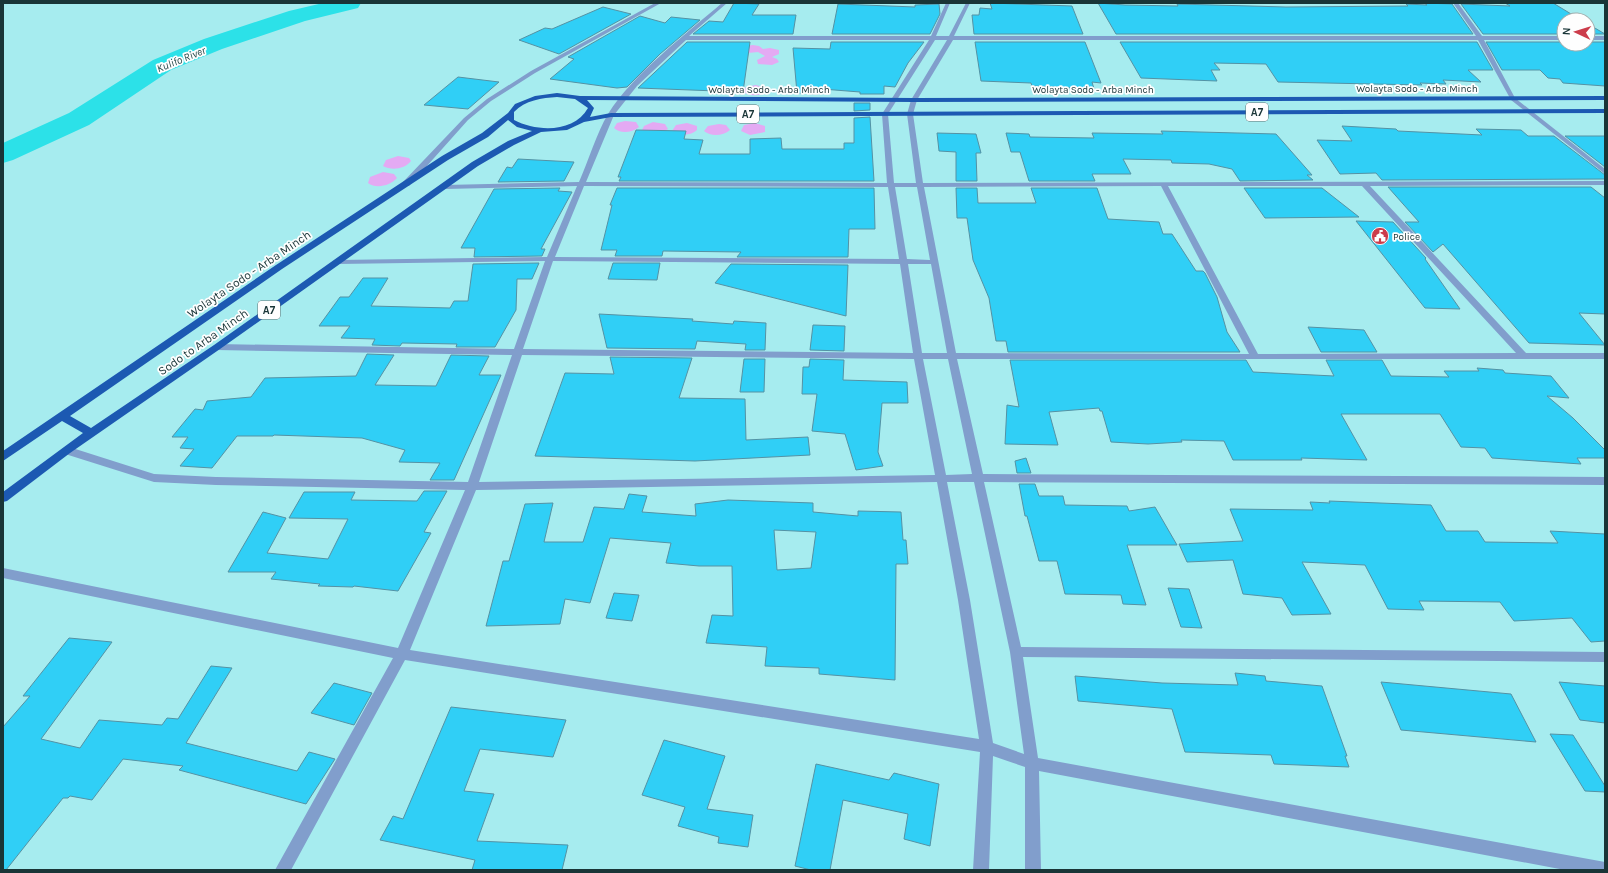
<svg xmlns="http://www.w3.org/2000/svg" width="1608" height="873" font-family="Karla,sans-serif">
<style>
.green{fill:#e4aaf3}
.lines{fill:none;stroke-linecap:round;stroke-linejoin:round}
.river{fill:#2ce1e8;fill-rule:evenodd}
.building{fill:#30cff6;stroke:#5492a4;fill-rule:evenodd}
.minor{fill:#819ecc;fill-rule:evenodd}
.trunk{fill:#1c59b2;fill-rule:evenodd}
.labels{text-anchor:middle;stroke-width:3.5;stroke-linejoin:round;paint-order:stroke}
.far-street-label{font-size:10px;fill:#193537;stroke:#fefefe}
.far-poi-label{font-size:10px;fill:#193537;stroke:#fefefe;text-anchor:start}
.far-water-label{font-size:11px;font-style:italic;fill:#264849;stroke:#fefefe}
.shield{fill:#fefefe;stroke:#5e7173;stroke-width:1}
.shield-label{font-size:11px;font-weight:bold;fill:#193537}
.street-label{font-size:12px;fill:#193537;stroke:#fefefe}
</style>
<rect width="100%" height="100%" fill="#a6ecef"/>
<path class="green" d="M753,45L759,46L763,49L770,48L779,50V54L772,57L777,59L779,62L772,65L758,64L757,60L765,56L758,52L748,53L746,46Z
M756,85L765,88L767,91C760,97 750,96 743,92L746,87Z
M625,121L636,122L639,127C632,133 620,134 614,128L617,123Z
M653,122L665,124L668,129L663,132L644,131L642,130L644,126Z
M687,123L697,126V130C691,136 679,136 672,131L676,125Z
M755,123L765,126V132L750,135L741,131L744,125Z
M719,124L726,125L730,130C723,136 711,137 704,131L708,126Z
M398,156L409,158L411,161C405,169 392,171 383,166L386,160Z
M383,172L394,174L397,178C390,186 376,189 368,183L370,177Z"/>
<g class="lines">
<path class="river" d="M323,3H361L358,8L305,21L222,49L171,70L89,125L13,160L3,163V143L69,113L153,60L204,39L289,11Z"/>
</g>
<path class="building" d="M734,3L759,4L752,15H796L793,34H693L709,21L723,22Z
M990,3L1072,6L1083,34H974L972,15H979L980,8L992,9Z
M1098,3L1125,5L1178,6L1177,4L1286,7L1408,6L1406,4L1427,5L1424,3L1452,4L1473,34H1116Z
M1505,3H1553L1581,20H1564V34H1483L1461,4L1510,6Z
M838,4L915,7V5L939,4L940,14L930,34H832Z
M603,7L631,14L559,54L519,40L545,28L552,29Z
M640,16L665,23L671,17L700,20L660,54L627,87L617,88L550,79L574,59L568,57Z
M1588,24L1605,34H1588Z
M687,42H750L743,92L638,88Z
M831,42H924L908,63L895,87L884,86V94H860V92L822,89L818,94L797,93L793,48L830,49Z
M975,42H1085L1101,83L1092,82L1094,89L1032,86L1031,83L981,81Z
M1120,42H1477L1493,70H1468L1481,82L1443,80L1446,84L1420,83L1422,85L1278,82L1266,64L1214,63L1220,70H1211L1217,81L1141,78Z
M1486,42H1564V44H1588V42H1605V86L1563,83L1560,79L1548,78L1540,70H1502Z
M458,77L499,82L468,109L424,105Z
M854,103H870V110L854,111Z
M870,117L874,181H619L621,177H618L636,130L686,131L684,139L703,140L699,154H750V139L781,138L782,149H844V143H854V118Z
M1342,126L1396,129L1398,131L1482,135L1476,129L1521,130L1528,136H1554L1605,175V179L1382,180L1376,173L1340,174L1317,140L1352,141Z
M1161,131L1276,134L1312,175H1307L1313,180L1240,181L1232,169L1209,164L1172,163L1171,160L1123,159L1131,174H1092L1095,181H1029L1020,152H1011L1006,133L1029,134L1030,137L1094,138L1092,133L1163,134Z
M937,133L976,134L981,153H976L977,181H956V152L939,151Z
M1565,136H1605V167Z
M518,159L574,162L564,181L498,182L507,167L512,168Z
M1388,187H1591L1605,198V314L1579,313L1605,345L1529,343L1443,244L1433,252L1405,222H1419Z
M560,188L558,191L572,192L541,249H545L542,256L474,257L475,248H461L494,189Z
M617,188H874L875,229H849L848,257H737L741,252L663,251L662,256H615L617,250H601L612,205H610Z
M956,188H977L978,203H1036L1031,188H1097L1108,219L1159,222L1163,234H1172L1196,271H1203L1205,273L1217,297L1227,332L1240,352H1008L1006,341H996L989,298L973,260L967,218H957Z
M1244,188H1322L1359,217L1265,218Z
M1356,221L1393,222L1426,258L1425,259L1460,309L1425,308Z
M539,263L532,279H517L516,310L495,347H456L457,344L402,343L400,346L372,345L375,339L341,338L350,326H319L340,297H349L363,278H388L371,306L450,308L454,301H468L473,264Z
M613,263H660L657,280L608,279Z
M731,264L848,265L846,316L715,283Z
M599,314L693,319L692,321L733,324L734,321L766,323L765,350H745L746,344L697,341L695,349L607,348Z
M813,325L845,326L844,351L810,350Z
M1308,327L1364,330L1377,352H1321Z
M367,354L394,355L375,385L436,386L451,355L489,356L479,375H501L454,480H430L440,463L399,462L405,450L362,438L274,435L273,436H237L212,468L180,466L194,449L180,448L188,437H172L195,409L203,410L207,401L251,397L265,378L356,376Z
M610,357L692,358L679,398L745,399L746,440L808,437L810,455L695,461L535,456L565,373L614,374Z
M744,359H765L764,392H740Z
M810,359L844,360L843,380L907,382L908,403H882L878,452L883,466L856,470L845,434L812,431L817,394H802L803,367H809Z
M1010,360H1246L1253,372L1334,376L1326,360H1382L1391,376L1449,377L1444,371H1479L1477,368L1503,370L1505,373L1551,376L1569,398L1547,396L1573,418L1605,450V458H1577L1581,464L1492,458L1485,448L1461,447L1440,414H1341L1367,460L1301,458L1302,460H1233L1224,441L1181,440L1182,442L1148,444L1111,442L1102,411H1100L1099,408L1049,412L1058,445L1005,444L1007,405L1019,407Z
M1026,458L1031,473H1017L1015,461Z
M1019,484H1035L1039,496H1063L1065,505L1127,506L1129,511L1155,507L1177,545H1127L1146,605L1123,604L1121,595L1065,594L1057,561H1039L1027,516H1025Z
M424,491H447L424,532L431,533L398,591L354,586L353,587L318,586L320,584L271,579L276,572H228L263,512L286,518L267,553L328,559L348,519L289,518L304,492H355L351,500L417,501Z
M629,494L647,496L642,512L696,516L695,504L728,500L813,503V512L858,516V511L901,512L903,540H906L908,564H896L895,680L819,674V668L765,666L767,647L706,643L712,615L733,616L732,566H699L666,563L671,543L610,538L590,603L565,599L560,624L486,626L503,561H509L525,504L553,503L544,542H583L594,507L624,509ZM774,530L816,532L811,568L777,570Z
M1329,501L1431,505L1446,531H1478L1485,542L1558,543L1550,531L1605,534V641L1591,642L1572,618L1514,621L1500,602L1419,601L1424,610L1388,609L1365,565L1302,562L1331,614L1292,615L1282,598L1243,594L1233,560L1187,562L1179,544L1243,541L1230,509L1313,510L1310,502L1330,503Z
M1168,588L1189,589L1202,628L1181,627Z
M614,593L639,595L632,621L606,618Z
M69,638L112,642L41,739L80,748L99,720L162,725L167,718L178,719L211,666L232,668L186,743L297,771L309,752L335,759L306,804L179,770L183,766L123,759L92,800L70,796L68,798H63L6,870H3V727L30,696H23Z
M1235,673L1265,676L1266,681L1322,686L1347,756H1345L1349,767L1274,764L1271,755L1185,752L1172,709L1078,701L1075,676L1162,683L1238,685Z
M1381,682L1511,694L1536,742L1401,730Z
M1559,682L1605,686V723L1580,720Z
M334,683L372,693L354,725L311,713Z
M451,707L566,720L553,757L480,749L464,791L494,794L477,841L568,845L562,870H472L475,860L380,840L393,816L403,819Z
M1550,734L1573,735L1605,786V792L1585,791Z
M664,740L725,756L707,809L753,815L748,847L718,843L719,837L678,826L685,807L642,795Z
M816,764L889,780L894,773L939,784L930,846L904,839L908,814L843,800L830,870H811L795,866Z"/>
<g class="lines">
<path class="minor" d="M655,3H661L535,73L491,101L468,120L409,186H403V182L464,118L487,99L531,71Z
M722,3H727L689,36H931L946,3H950L936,36H949L966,3H970L954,36H1476L1453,3H1458L1482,36H1564V40H1484L1515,98L1605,169V174L1511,100L1478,40H953L917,100L913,114L923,183L1605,181V185L1370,186L1526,353H1605V359H957L983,474L1605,477V485L984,482L1021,647L1605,652V662L1023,657L1038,758L1605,862V870H1565L1039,771L1041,870H1025V767L993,756L989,870H973L980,752L405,660L291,870H275L393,658L3,578V568L398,648L465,490L216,485L154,482L62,453L61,450L66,446L154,474L216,477L468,482L512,355L217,350L213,347L217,344L514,349L545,261L338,264L334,262L338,260L547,257L577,186L445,189L441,187L445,185L579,182C588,162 597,132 608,114C633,74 686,34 722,3ZM686,40H929L882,114L887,183L586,182L614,115L637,86ZM935,40H947L911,100L907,114L916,183H894L888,114ZM584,186L888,187L899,259L555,257ZM1161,186L1249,354L956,353L924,187ZM1168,186H1362L1516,353L1258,354ZM895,187H917L930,260L907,259ZM553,261L900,264L913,353L523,349ZM908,264H931L947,353H922ZM522,355L914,359L935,475L479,482ZM923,359H948L972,474L946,475ZM937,482L958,600L979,739L410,650L476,490ZM947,482H974L1010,652L1024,754L993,743L970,600Z
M1588,36H1605V40H1588Z"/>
<path class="trunk" d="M557,93L580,96L914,98L1605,96V100L914,102L587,100L594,108L590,117L611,113L1605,109V113L611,117L584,122L567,130L541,132L514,145L478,166L220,349L70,453L7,501L3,502V492L83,433L62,421L3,461V451L276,265L442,156L482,133L508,113L515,104L535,96ZM557,97L575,99L588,108C574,133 537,132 514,120V112C525,100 542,98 557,97ZM508,120L517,127L532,131L508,141L472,162L214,345L91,428L70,416L282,269L448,160L488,137Z"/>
</g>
<defs>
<symbol id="civic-disc" viewBox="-11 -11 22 22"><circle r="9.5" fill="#cc3c4b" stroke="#fefefe"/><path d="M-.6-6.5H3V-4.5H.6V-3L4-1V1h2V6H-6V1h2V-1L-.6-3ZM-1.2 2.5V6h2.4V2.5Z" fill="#fff"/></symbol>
</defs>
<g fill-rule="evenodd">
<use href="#civic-disc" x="1370" y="226" width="20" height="20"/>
</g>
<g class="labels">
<g class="far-street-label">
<text x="1417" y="92">Wolayta Sodo - Arba Minch</text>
<text x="769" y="93">Wolayta Sodo - Arba Minch</text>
<text x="1093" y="93">Wolayta Sodo - Arba Minch</text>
</g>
<g class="far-poi-label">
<text x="1393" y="240">Police</text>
</g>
<g class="far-water-label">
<text transform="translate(181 59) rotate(-22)" y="4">Kulifo River</text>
</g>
<g class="shield">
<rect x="1246" y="103" width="22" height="18" rx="3"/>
<rect x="737" y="105" width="22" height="18" rx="3"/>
<rect x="258" y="301" width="22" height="18" rx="3"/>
</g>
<g class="shield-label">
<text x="1257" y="116">A7</text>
<text x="748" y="118">A7</text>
<text x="269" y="314">A7</text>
</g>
<g class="street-label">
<text transform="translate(249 274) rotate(-34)" y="4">Wolayta Sodo - Arba Minch</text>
<text transform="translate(203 342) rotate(-35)" y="4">Sodo to Arba Minch</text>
</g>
</g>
<rect width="1608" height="873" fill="none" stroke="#193537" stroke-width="8"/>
<g transform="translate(1576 32) rotate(274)"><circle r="19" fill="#fefefe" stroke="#a2aeae"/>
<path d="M0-3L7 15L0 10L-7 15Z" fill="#cc3c4b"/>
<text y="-6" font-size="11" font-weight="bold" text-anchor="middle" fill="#193537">N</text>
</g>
</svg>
